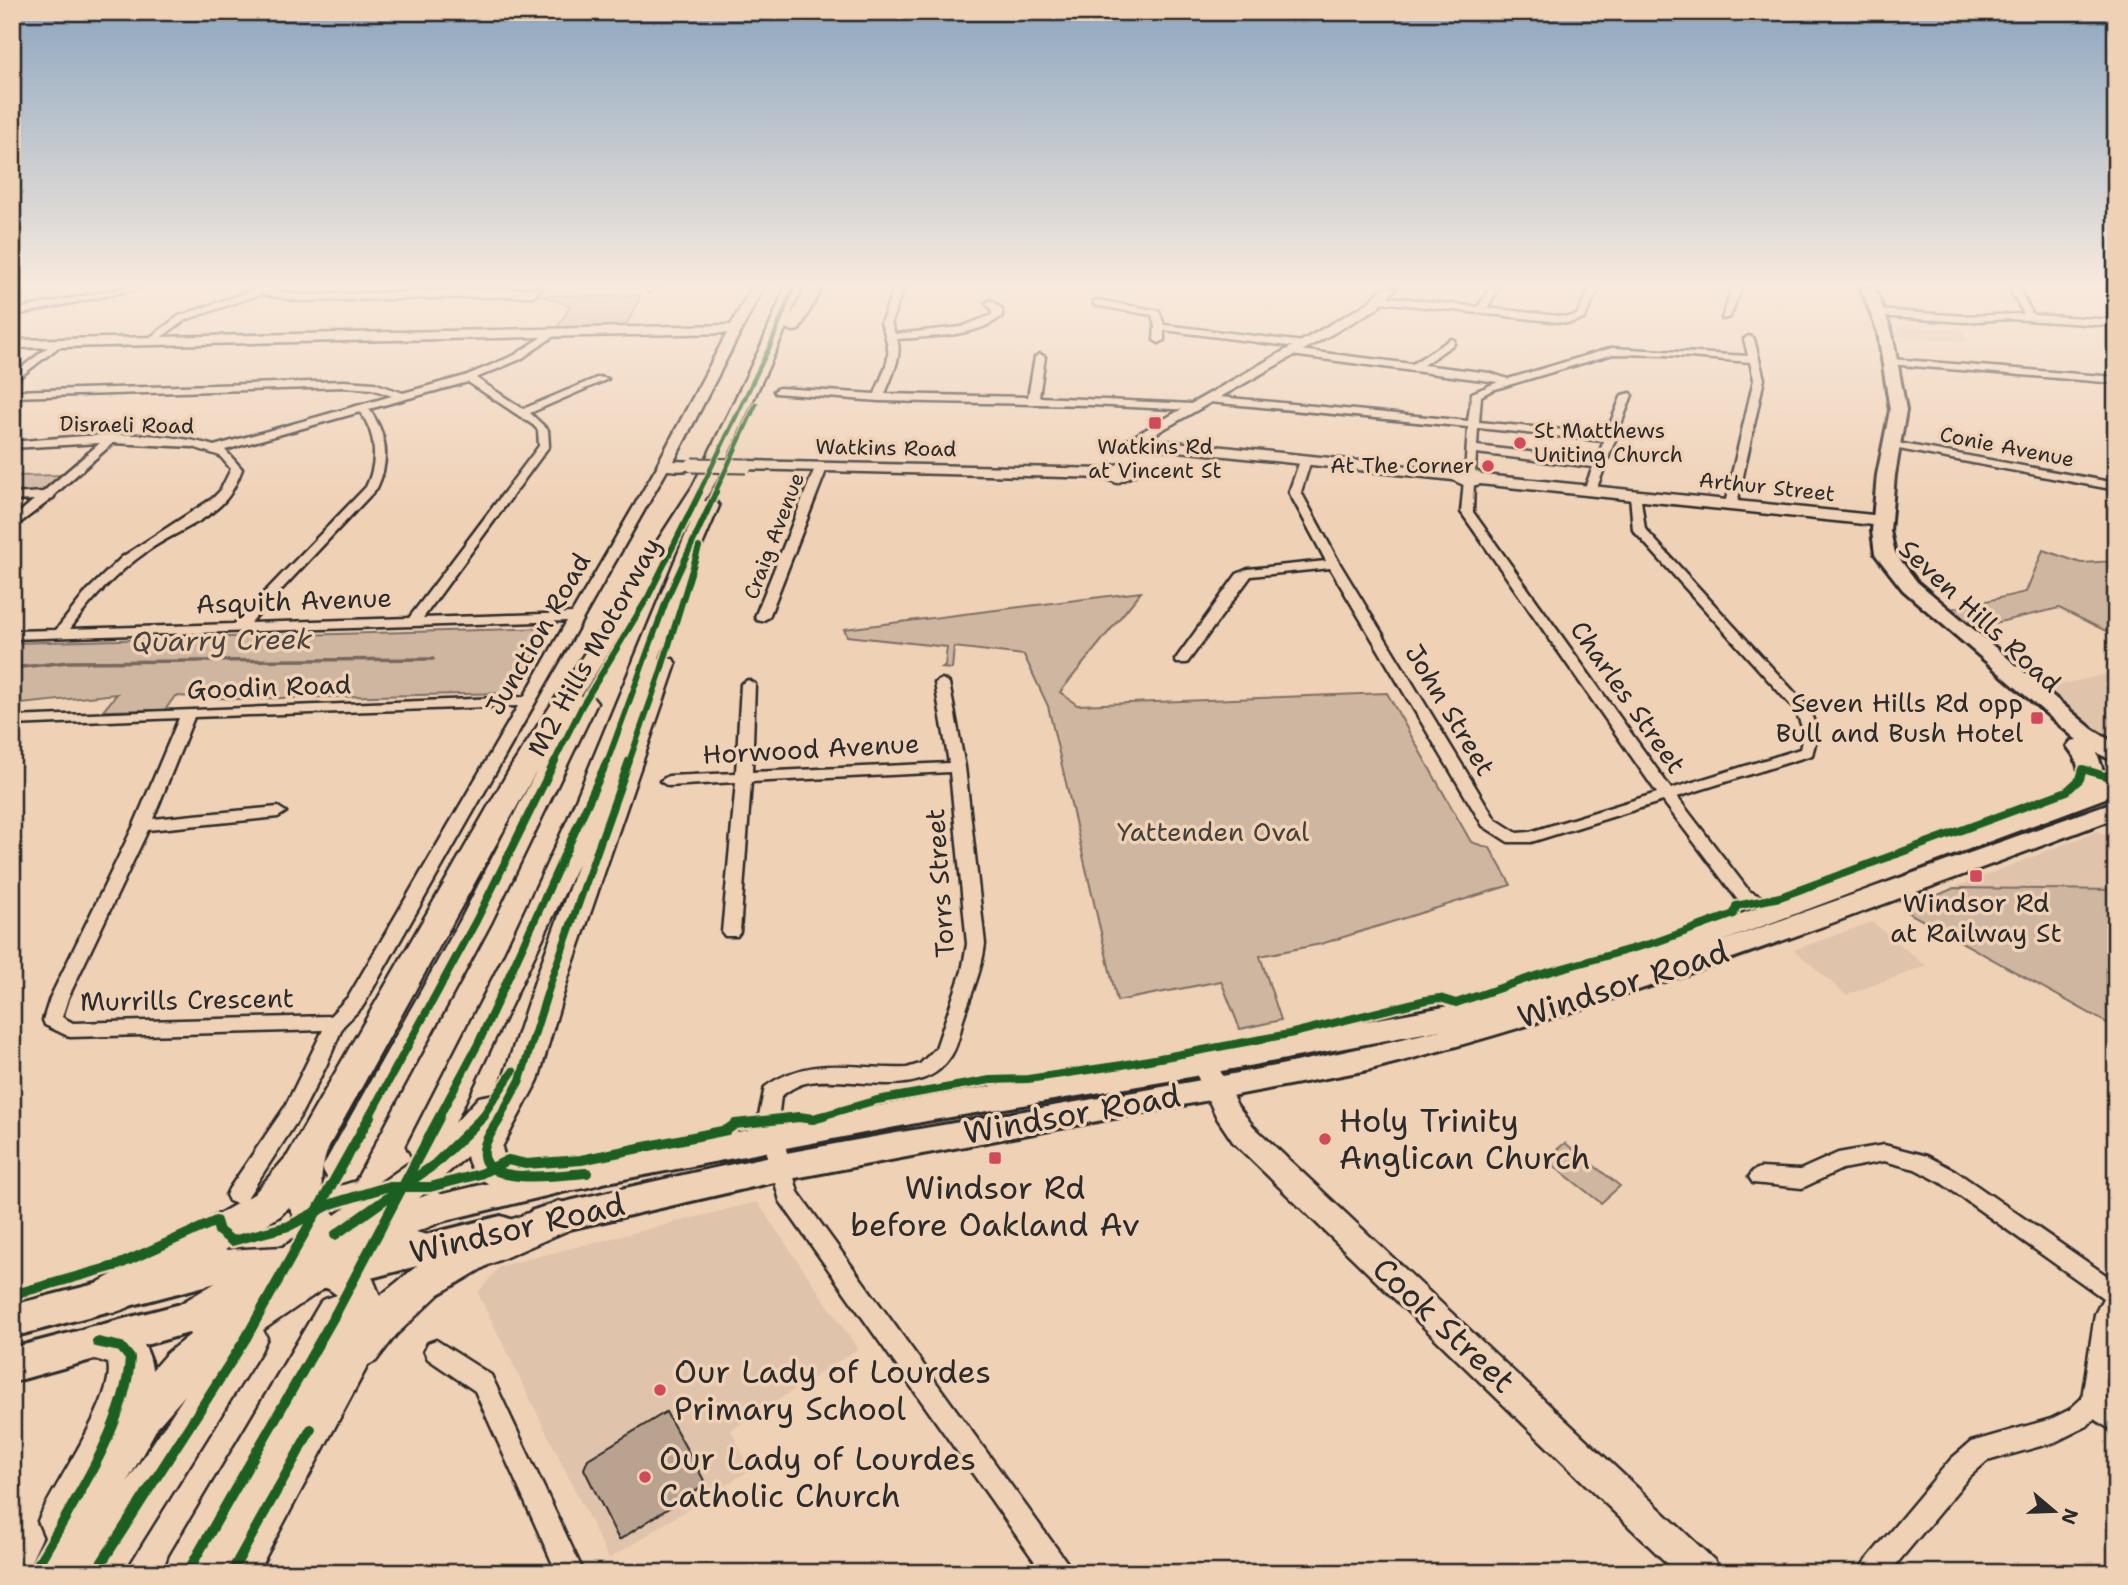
<svg xmlns="http://www.w3.org/2000/svg" width="2128" height="1585" font-family="'Shantell Sans',sans-serif">
<style>
.built{fill:#dfc3ab}
.green{fill:#cfb6a0;stroke:#7d7066;stroke-width:2}
.lines{fill:none;stroke-linecap:round;stroke-linejoin:round}
.stream{stroke:#74685f;stroke-width:3.5}
.building{fill:#b9a390;stroke:#2b2b2b;stroke-width:2}
.highway-tunnel{stroke:#c8b09a;stroke-width:41;stroke-dasharray:41 21;stroke-linecap:butt}
.street-casing{stroke:#2b2b2b;stroke-width:5}
.secondary-casing{stroke:#2b2b2b;stroke-width:5}
.primary-casing{stroke:#2b2b2b;stroke-width:6}
.highway-casing{stroke:#2b2b2b;stroke-width:5}
.street{fill:#efd1b6;fill-rule:evenodd}
.secondary{fill:#efd1b6;fill-rule:evenodd}
.primary{fill:#efd1b6;fill-rule:evenodd}
.highway{fill:#efd1b6;fill-rule:evenodd}
.secondary-bridge-casing{stroke:#2b2b2b;stroke-width:17;stroke-linecap:butt}
.secondary-bridge{stroke:#efd1b6;stroke-width:13}
.cycleway-far3-casing{stroke:#efd1b6;stroke-width:7}
.cycleway-far2-casing{stroke:#efd1b6;stroke-width:10}
.cycleway-far1-casing{stroke:#efd1b6;stroke-width:12}
.cycleway-casing{stroke:#efd1b6;stroke-width:15}
.cycleway-far3{stroke:#1b5e20;stroke-width:4.5}
.cycleway-far2{stroke:#1b5e20;stroke-width:6}
.cycleway-far1{stroke:#1b5e20;stroke-width:8}
.cycleway{stroke:#1b5e20;stroke-width:10}
.poi-dot{fill:#d1495b;stroke:#efd1b6;stroke-width:2.5}
.labels{text-anchor:middle;stroke-width:7;stroke-linejoin:round;paint-order:stroke}
.far-street-label{font-size:21px;fill:#2b2b2b;stroke:#efd1b6}
.far-poi-label{font-size:21px;fill:#2b2b2b;stroke:#efd1b6;text-anchor:start}
.street-label{font-size:26px;fill:#2b2b2b;stroke:#efd1b6}
.poi-label{font-size:26px;fill:#2b2b2b;stroke:#efd1b6;text-anchor:end}
.park-label{font-size:26px;fill:#44403d;stroke:#efd1b6}
.water-label{font-size:28px;font-style:italic;fill:#494440;stroke:#efd1b6}
.near-street-label{font-size:32px;fill:#2b2b2b;stroke:#efd1b6}
.near-poi-label{font-size:32px;fill:#2b2b2b;stroke:#efd1b6;text-anchor:start}
</style>
<rect width="100%" height="100%" fill="#efd1b6"/>
<filter id="ink" filterUnits="userSpaceOnUse"><feTurbulence type="fractalNoise" baseFrequency=".0143" numOctaves="2"/><feDisplacementMap in="SourceGraphic" scale="14" xChannelSelector="R" yChannelSelector="G"/><feConvolveMatrix kernelMatrix="1 2 1 2 8 2 1 2 1" color-interpolation-filters="sRGB"/></filter>
<g filter="url(#ink)">
<path class="built" d="M1896,326L1961,330L1970,342L1898,337Z
M2116,672V741L2095,729L2046,688Z
M2097,831L2116,841V890L1954,888Z
M1872,922L1926,966L1846,995L1794,950Z
M757,1202L858,1349L731,1430L750,1470L609,1559L478,1293L500,1266Z"/>
<path class="green" d="M548,295L554,296L641,295L625,327L557,328L570,306L543,296Z
M66,475L48,490L12,496L14,476Z
M2043,550L2081,563L2116,561V636L2059,608L1974,628L1951,609L2026,592Z
M1141,592L1060,692L1077,705L1387,693L1471,842L1490,848L1511,885L1321,944L1260,956L1281,1020L1240,1029L1221,981L1117,1001L1048,706L1024,655L954,647L952,669L941,668L945,666L947,647L847,636L844,629Z
M551,628L509,693L239,699L175,696L165,710L103,711L117,694L12,705V643Z
M1954,888L2116,890V1028L1904,910Z
M1565,1143L1620,1186L1601,1203L1545,1159Z"/>
<g class="lines">
<path class="stream" d="M12,668L68,662L433,659"/>
</g>
<path class="building" d="M666,1412L706,1484L619,1540L584,1469L588,1459Z"/>
<g class="lines">
<path class="highway-tunnel" d="M307,1229L341,1168"/>
<defs>
<path id="street" d="M122,288H141L12,316L13,310Z
M273,288L271,290L300,295L542,288L534,296L300,301L261,294L185,320L153,343L145,341L179,316L259,288Z
M646,288H655L650,293Z
M894,288H903L891,323L895,334L961,327L992,315V310L986,303L991,300L1002,309V316C976,338 929,336 897,339C903,357 891,377 885,394L1028,397L1035,357L1040,354L1045,357L1039,397L1193,404L1198,407L1193,410L1090,405L879,401L775,393L774,391L779,388L875,394C888,360 894,358 881,323Z
M1490,288H1499L1487,308L1568,317L1577,315L1590,288H1599L1584,319L1568,323L1381,302L1377,299L1381,296L1478,307Z
M1732,288H1741L1730,317L1722,319Z
M2009,288H2018L2033,315L2116,320V326L2010,319L1964,322L1877,316L1872,313L1877,310L1964,316L2024,314Z
M1097,300L1159,311L1164,325L1304,342L1309,345L1304,348L1164,330V340L1159,343L1154,340L1155,327L1152,315L1094,305V301Z
M549,332L557,334L521,359L476,378L523,409L599,377L608,379L530,413L548,430L549,446L423,618L572,613L658,465L664,462L670,465L363,1006L343,1026L326,1066L299,1118L245,1201L237,1204L229,1201L226,1195L229,1189L285,1107L323,1030L70,1037L45,1025L43,1020L50,998L134,825L179,718L12,725V717L524,697L567,621L12,639V631L56,630L87,591L122,557L213,498L220,491L231,469L220,456L193,447L113,443L55,494L54,497L12,529V519L34,500L12,501V494L43,492L100,443L12,448V442C77,437 150,427 214,446L392,396L372,389L344,387L12,397V391L344,381L374,383L403,393L465,376L515,355ZM468,382L533,425L538,430L539,446L409,618L250,623L377,488C390,461 387,434 369,409ZM360,412C377,434 378,463 366,487L234,624L70,629C91,600 116,573 146,552C171,533 212,521 230,494C235,486 239,477 242,469L225,450ZM518,706L349,996L330,1016L73,1023L62,1017L68,998L148,830L278,817L286,812L278,807L153,819L194,717Z
M1749,336L1754,339L1764,379L1737,504L1731,508L1725,504L1754,379L1750,362L1665,355L1613,354L1492,390L1481,396L1479,422L1606,434L1622,395L1631,393L1632,395L1596,490L1590,493L1584,490L1593,467L1476,453L1475,473L1465,475L1468,427L1209,402L1204,399L1209,396L1468,421L1472,393L1498,382L1291,355L1286,352L1291,349L1412,364L1451,339L1454,340V344L1423,365L1490,373L1508,379L1612,348L1748,356L1744,339ZM1478,428L1604,441L1596,460L1477,446Z
M57,340L65,342L12,383V375Z
M1891,359L2116,377V383L1888,364L1886,362Z
M1892,442L2116,483V490L1888,447L1887,445Z
M1301,458L1311,460L1301,492L1340,564L1495,819L1517,833L1530,832L1657,793L1461,512L1464,480L1474,482L1473,512L1671,789L1800,749L1804,732L1796,711L1633,530L1630,495L1632,493H1640L1645,529L1808,707L1818,732L1812,755L1677,797L1749,891L1770,901L1791,904L1794,908L1791,912L1768,913L1737,899L1663,801L1531,842H1508L1483,826L1330,568L1251,576L1187,663H1177L1175,660L1237,574L1248,569L1326,561L1289,492Z
M821,465L827,468L769,617L762,621L757,620L755,617L815,468Z
M942,679L949,683L965,767L985,944C982,970 972,992 964,1016C960,1030 959,1044 951,1056C922,1103 853,1075 810,1082C798,1084 791,1089 781,1096L778,1120L798,1192L1068,1564L1072,1573H1043L780,1201L758,1120L765,1087C812,1054 854,1070 907,1068L920,1064L936,1048L962,971L967,944L950,772L751,782L740,932L737,936H725L722,932L736,782L668,786L660,781L668,776L736,773L741,684L748,680L755,684L752,772L949,763L935,683Z
M1884,1145L1927,1156L1954,1170L2116,1282V1326L2106,1399L2116,1406V1433L2094,1419L2087,1426L2055,1442L1987,1461L1969,1477L1889,1573H1859L1863,1564L1951,1459L1971,1442L2051,1419L2069,1410L2082,1398L2095,1314L2103,1298L1940,1182L1915,1169L1884,1161L1842,1169L1802,1188L1753,1183L1749,1177L1753,1171L1760,1168L1800,1170L1838,1153Z
M436,1340L491,1375L584,1573H557L475,1391L428,1359L424,1351L428,1343Z"/>
<path id="secondary" d="M12,288H24L18,313L12,317Z
M751,288H763L674,461L697,462L699,465L697,468C686,471 665,473 657,465L727,333L12,348V340L731,325Z
M1383,288H1396L1376,309L1146,439L1457,471L1469,468L1484,475L1883,516L1891,521L1883,526L1480,484L1468,487L1453,480L1131,446L1124,442L1368,303Z
M746,461L1105,469L1118,464L1136,474L1117,483L1105,478L741,469L738,466L741,463Z
M1204,1053L1213,1056L1237,1105L1253,1126L1715,1561L1721,1573H1677L1233,1142L1217,1118L1191,1063L1195,1056Z"/>
<path id="primary" d="M1861,288H1875L1892,333L1906,410L1895,475L1890,531L1895,553L1917,582L2092,729L2116,744V762L2097,753L2105,777L2103,781L2116,778V794L1720,942L2116,801V818C1867,910 1620,1006 1363,1071L779,1181L543,1235L531,1231L526,1221L531,1211L543,1207C622,1189 701,1170 781,1154C1000,1112 1223,1083 1440,1030L1168,1081L927,1121L587,1186L421,1226L409,1222L404,1212L409,1202L587,1160L927,1097L1168,1057L1444,1007L1634,953L2074,792L2081,777L2075,757L2067,746L2071,741L2077,740L1903,590L1875,554L1872,531L1877,475L1890,410L1878,333Z
M501,1216L513,1220L518,1230L513,1240L501,1244L329,1289L317,1285L312,1274L317,1263L329,1259Z
M234,1249L246,1253L251,1264L246,1275L12,1337V1305Z
M208,1297L221,1302L226,1313L221,1324L12,1382V1348Z"/>
<path id="highway" d="M785,288H801L790,317L806,288H822L799,330L793,331L786,328L716,481L704,501L716,502L719,506L691,571L659,658L673,659L676,664L568,978L538,1080L502,1147C503,1151 503,1154 506,1157C516,1167 580,1155 600,1162L606,1173L600,1184C566,1195 476,1205 467,1156L419,1198L436,1192L449,1197L455,1208L449,1219L416,1232L435,1237L441,1249L439,1252L487,1229L559,1201L573,1206L578,1217L573,1228L488,1265L439,1294L396,1335L376,1361L368,1365L257,1573H164L170,1556L322,1300L337,1295L326,1287L263,1330L267,1338L261,1351L122,1573H28L45,1537L38,1521C53,1486 117,1396 108,1363L82,1355L76,1342L82,1329C116,1316 149,1333 152,1370L167,1353L191,1334L180,1330L174,1317L180,1304L217,1282L208,1279L202,1267L205,1261L127,1308L113,1313L99,1308L93,1295L99,1282L254,1194L288,1155L511,767L693,486L762,344ZM691,522L568,819L502,960L407,1146L412,1156L416,1158L335,1215C316,1196 320,1169 329,1146L537,770L460,921L322,1168L328,1179L341,1183L354,1179L492,921L597,703L593,698L581,696ZM578,864L536,978L503,1079L495,1094L479,1097L455,1123ZM289,1207L304,1234L283,1247L225,1250L280,1216ZM364,1261L417,1266L380,1296L373,1279L359,1264ZM185,1395L127,1482L158,1426Z"/>
</defs>
<use href="#street" class="street-casing"/>
<use href="#secondary" class="secondary-casing"/>
<use href="#primary" class="primary-casing"/>
<use href="#highway" class="highway-casing"/>
<use href="#street" class="street"/>
<use href="#secondary" class="secondary"/>
<use href="#primary" class="primary"/>
<use href="#highway" class="highway"/>
<defs>
<path id="secondary-bridge" d="M692,465L746,466"/>
</defs>
<use href="#secondary-bridge" class="secondary-bridge-casing"/>
<use href="#secondary-bridge" class="secondary-bridge"/>
<defs>
<path id="cycleway-far3" d="M699,493L771,344L793,288
M715,493L756,404"/>
<path id="cycleway-far2" d="M554,762L582,706L648,597L700,492
M607,762L668,596L716,492
M629,762L660,674L699,547"/>
<path id="cycleway-far1" d="M369,1117L476,921L555,761
M439,1117L478,1044L607,761
M482,1117L513,1071
M500,1117L520,1080L552,978L629,761
M795,1117H802
M818,1117L877,1100L990,1080L1028,1079L1122,1065L1289,1034L1426,1000L1440,998L1456,1003L1538,975L1656,942L1734,914L1736,906L1780,897L2067,791L2080,779L2083,769L2105,776L2116,771"/>
<path id="cycleway" d="M501,1116C496,1125 488,1135 485,1145C472,1190 565,1174 587,1173
M335,1235L435,1164L484,1116
M12,1295L118,1265L216,1221L219,1231L232,1241L289,1226L331,1204L386,1187H430L480,1174L508,1160L526,1164L581,1160L727,1130L735,1124L799,1117L813,1119L824,1116
M33,1573C67,1512 126,1428 130,1358L121,1347L97,1342
M95,1573L246,1338L370,1116
M187,1573L336,1313L440,1116
M231,1573L311,1429"/>
</defs>
<use href="#cycleway-far3" class="cycleway-far3-casing"/>
<use href="#cycleway-far2" class="cycleway-far2-casing"/>
<use href="#cycleway-far1" class="cycleway-far1-casing"/>
<use href="#cycleway" class="cycleway-casing"/>
<use href="#cycleway-far3" class="cycleway-far3"/>
<use href="#cycleway-far2" class="cycleway-far2"/>
<use href="#cycleway-far1" class="cycleway-far1"/>
<use href="#cycleway" class="cycleway"/>
</g>
</g>
<linearGradient id="sky" x2="0" y2="1"><stop stop-color="#8da6bf"/><stop offset="0.56" stop-color="#f8eade"/><stop offset="1" stop-color="#f8eade" stop-opacity="0"/></linearGradient>
<rect width="2128" height="510" fill="url(#sky)"/>
<g class="poi-dot">
<rect x="1148" y="416" width="14" height="14" rx="3.5"/>
<circle cx="1520" cy="443" r="7"/>
<circle cx="1488" cy="466" r="7"/>
<rect x="2030" y="711" width="14" height="14" rx="3.5"/>
<rect x="1969" y="869" width="14" height="14" rx="3.5"/>
<circle cx="1325" cy="1139" r="7"/>
<rect x="988" y="1151" width="14" height="14" rx="3.5"/>
<circle cx="660" cy="1390" r="7"/>
<circle cx="645" cy="1477" r="7"/>
</g>
<g class="labels">
<g class="far-street-label">
<text transform="translate(127 425) rotate(1)" y="7">Disraeli Road</text>
<text transform="translate(2007 447) rotate(11)" y="7">Conie Avenue</text>
<text transform="translate(886 448) rotate(1)" y="7">Watkins Road</text>
<text transform="translate(1767 487) rotate(6)" y="7">Arthur Street</text>
<text transform="translate(774 536) rotate(-69)" y="7">Craig Avenue</text>
</g>
<g class="far-poi-label">
<text x="1534" y="438">St Matthews<tspan x="1534" dy="24">Uniting Church</tspan></text>
<text x="1155" y="454" text-anchor="middle">Watkins Rd<tspan x="1155" dy="24">at Vincent St</tspan></text>
<text x="1474" y="473" text-anchor="end">At The Corner</text>
</g>
<g class="street-label">
<text transform="translate(294 601) rotate(-2)" y="9">Asquith Avenue</text>
<text transform="translate(1980 616) rotate(43)" y="9">Seven Hills Road</text>
<text transform="translate(538 634) rotate(-60)" y="9">Junction Road</text>
<text transform="translate(594 647) rotate(-61)" y="9">M2 Hills Motorway</text>
<text transform="translate(269 687) rotate(-2)" y="9">Goodin Road</text>
<text transform="translate(1628 697) rotate(55)" y="9">Charles Street</text>
<text transform="translate(1450 710) rotate(59)" y="9">John Street</text>
<text transform="translate(811 749) rotate(-3)" y="9">Horwood Avenue</text>
<text transform="translate(940 883) rotate(-94)" y="9">Torrs Street</text>
<text transform="translate(187 1000) rotate(-1)" y="9">Murrills Crescent</text>
</g>
<g class="poi-label">
<text x="2023" y="712">Seven Hills Rd opp<tspan x="2023" dy="30">Bull and Bush Hotel</tspan></text>
<text x="1976" y="912" text-anchor="middle">Windsor Rd<tspan x="1976" dy="30">at Railway St</tspan></text>
</g>
<g class="park-label">
<text x="1213" y="841">Yattenden Oval</text>
</g>
<g class="water-label">
<text transform="translate(222 640) rotate(-1)" y="10">Quarry Creek</text>
</g>
<g class="near-street-label">
<text transform="translate(1623 984) rotate(-18)" y="11">Windsor Road</text>
<text transform="translate(1072 1114) rotate(-10)" y="11">Windsor Road</text>
<text transform="translate(517 1228) rotate(-13)" y="11">Windsor Road</text>
<text transform="translate(1444 1325) rotate(43)" y="11">Cook Street</text>
</g>
<g class="near-poi-label">
<text x="1339" y="1132">Holy Trinity<tspan x="1339" dy="37">Anglican Church</tspan></text>
<text x="995" y="1199" text-anchor="middle">Windsor Rd<tspan x="995" dy="37">before Oakland Av</tspan></text>
<text x="674" y="1383">Our Lady of Lourdes<tspan x="674" dy="37">Primary School</tspan></text>
<text x="659" y="1470">Our Lady of Lourdes<tspan x="659" dy="37">Catholic Church</tspan></text>
</g>
</g>
<rect width="2128" height="1585" fill="none" stroke="#efd1b6" stroke-width="42"/>
<rect x="21" y="21" width="2086" height="1543" fill="none" stroke="#2b2b2b" stroke-width="2.5" filter="url(#ink)"/>
<g transform="translate(2054 1511) rotate(109)" stroke="#efd1b6" stroke-width="5" paint-order="stroke">
<path d="M0-5L12 26L0 18L-12 26Z" fill="#2b2b2b"/>
<text y="-10" font-size="19" font-weight="bold" text-anchor="middle" fill="#2b2b2b">N</text>
</g>
</svg>
